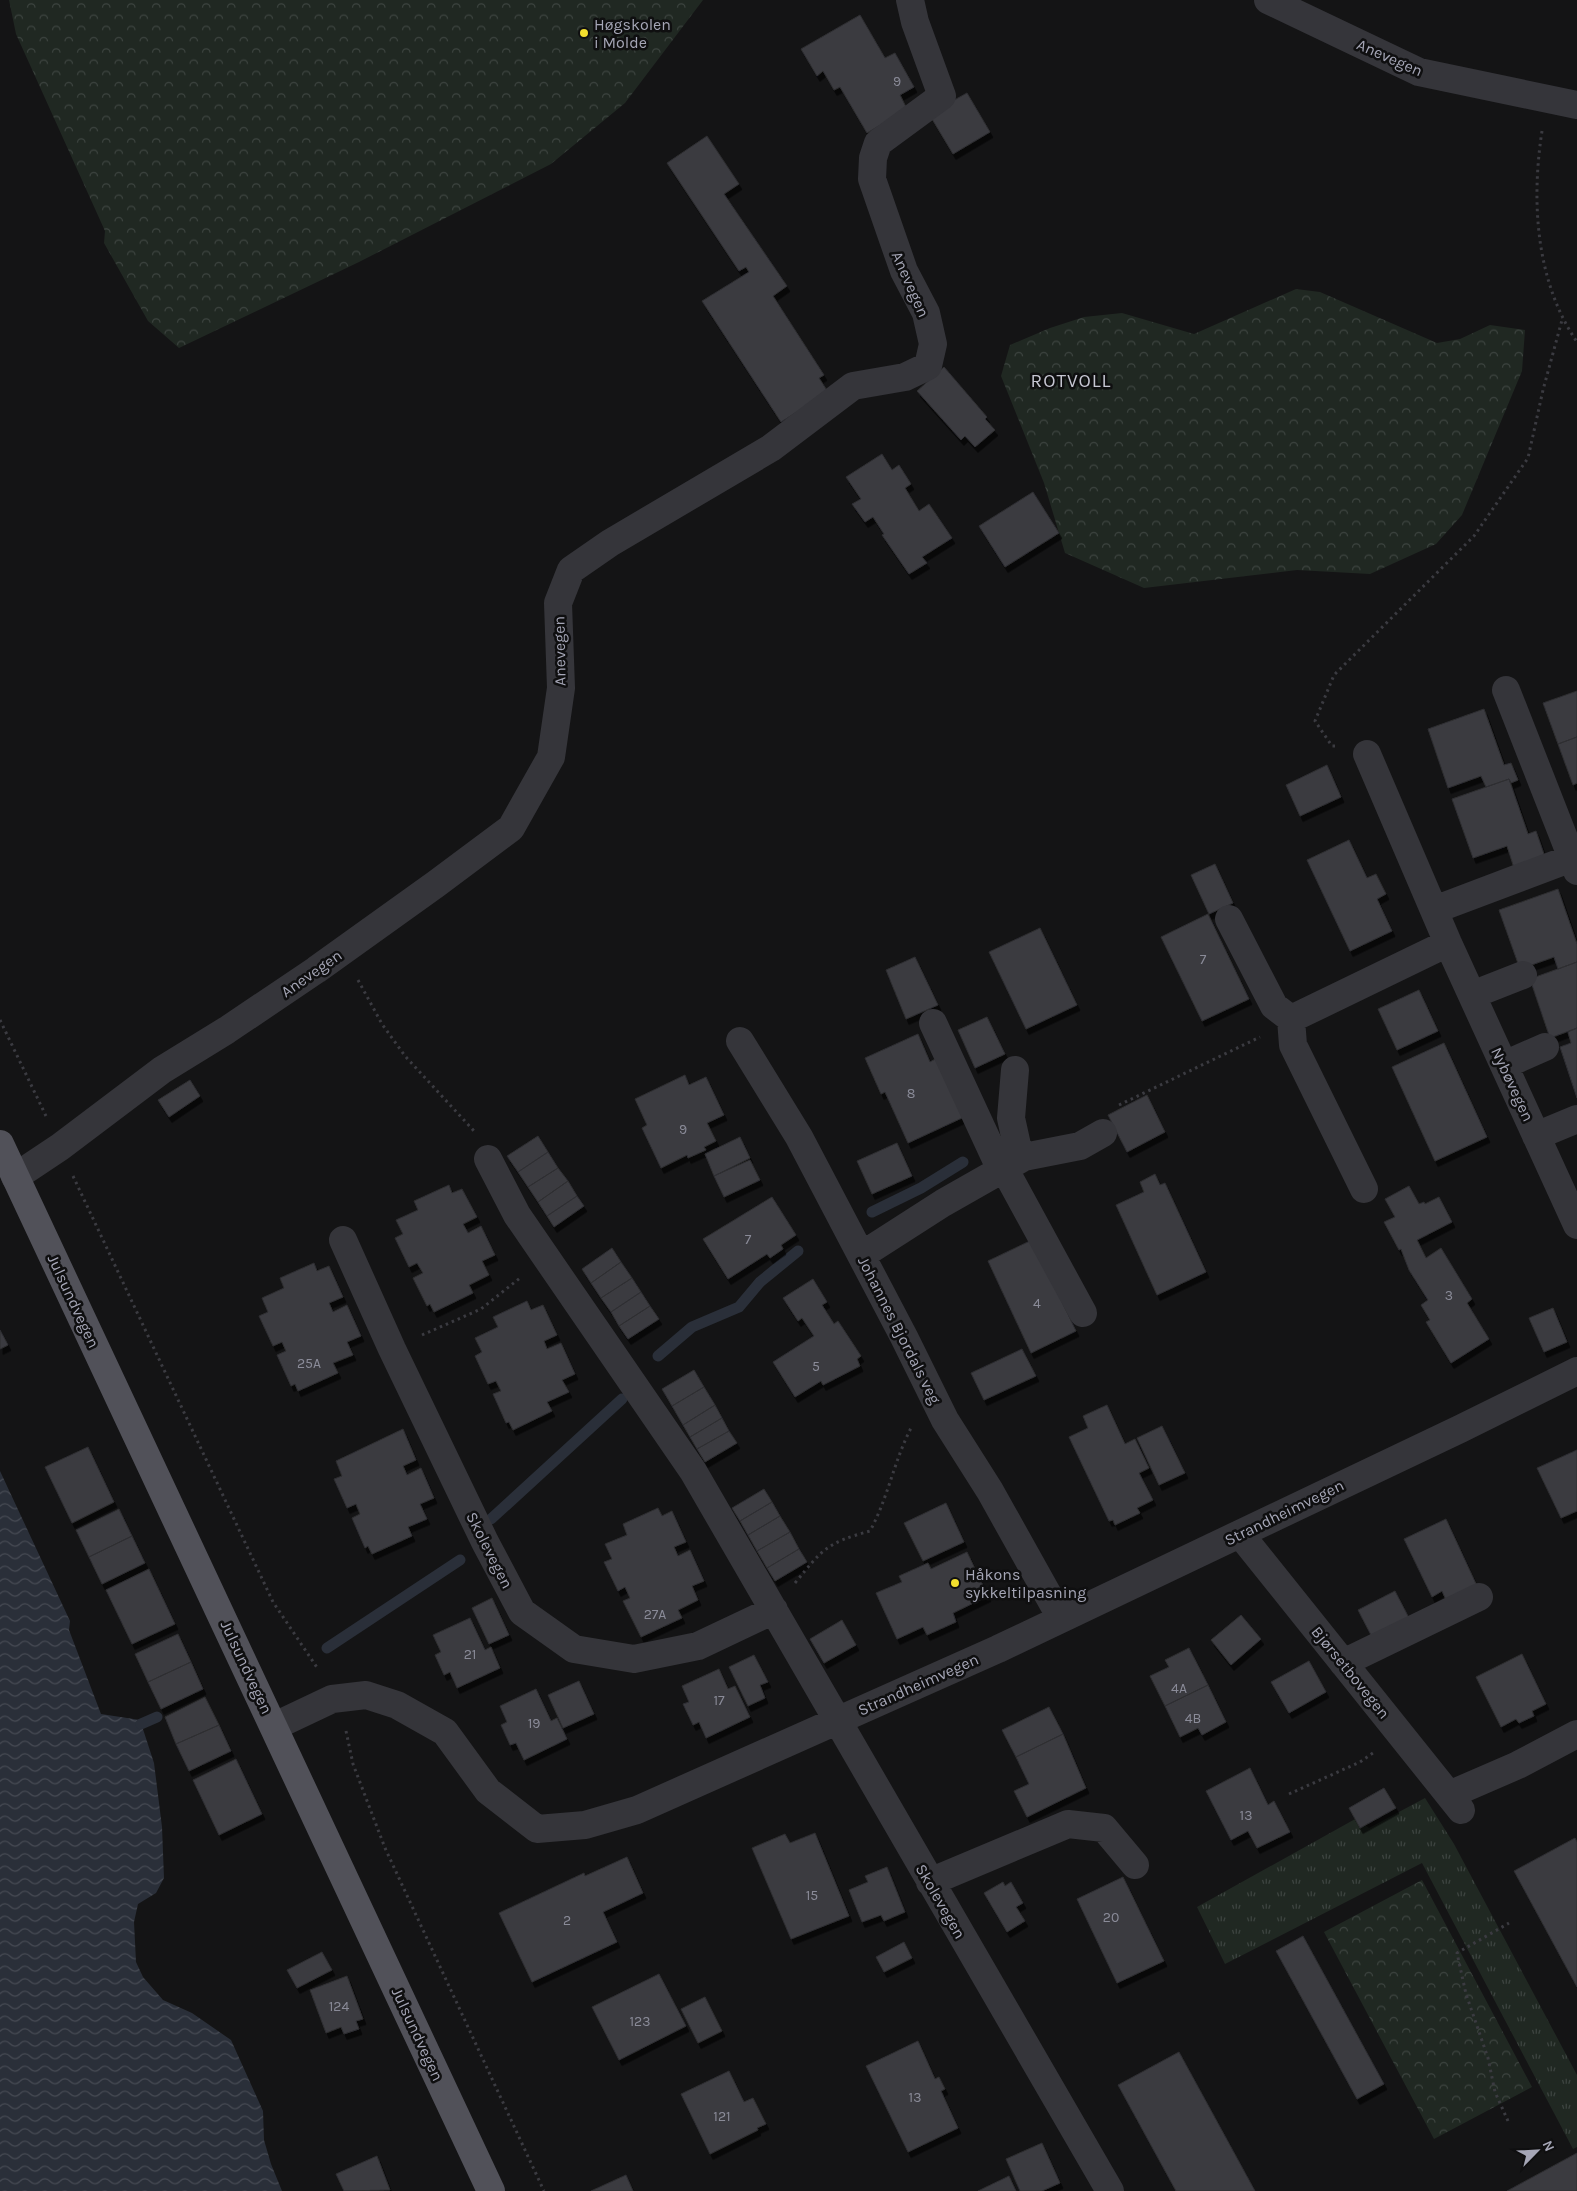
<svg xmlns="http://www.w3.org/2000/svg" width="1577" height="2191" font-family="Karla,sans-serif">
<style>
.grass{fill:url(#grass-tufts)}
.forest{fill:url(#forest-crowns)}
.water{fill:url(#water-waves)}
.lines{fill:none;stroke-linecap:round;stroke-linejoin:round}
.stream{stroke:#2a2f39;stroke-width:11}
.building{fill:#3b3b40;stroke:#2e2e31;filter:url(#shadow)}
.path{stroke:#3b3b41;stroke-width:3;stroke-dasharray:2.5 4;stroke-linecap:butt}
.minor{stroke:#35353a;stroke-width:28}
.major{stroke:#515159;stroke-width:28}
.poi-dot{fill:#f3df2e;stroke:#0f0f10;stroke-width:2}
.labels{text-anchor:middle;stroke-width:5;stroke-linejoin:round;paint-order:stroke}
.number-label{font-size:14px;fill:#8a8b98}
.poi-label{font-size:16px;fill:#a5a6b6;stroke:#0f0f10;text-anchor:start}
.street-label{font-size:16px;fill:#a5a6b6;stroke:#0f0f10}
.quarter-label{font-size:19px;letter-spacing:1px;fill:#c6c6d2;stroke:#0f0f10}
</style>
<defs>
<pattern id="grass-tufts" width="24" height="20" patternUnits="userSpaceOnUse" patternTransform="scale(1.25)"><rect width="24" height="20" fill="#202822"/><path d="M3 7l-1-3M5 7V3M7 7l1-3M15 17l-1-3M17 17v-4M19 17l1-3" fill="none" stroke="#3d4440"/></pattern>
<pattern id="forest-crowns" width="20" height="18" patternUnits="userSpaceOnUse" patternTransform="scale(1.25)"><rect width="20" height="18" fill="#202822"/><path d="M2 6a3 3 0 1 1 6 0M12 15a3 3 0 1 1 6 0" fill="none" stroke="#3d4440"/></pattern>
<pattern id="water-waves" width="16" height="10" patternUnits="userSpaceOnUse" patternTransform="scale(1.25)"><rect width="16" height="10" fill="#2a2f39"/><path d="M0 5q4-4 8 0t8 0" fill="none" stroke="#464a53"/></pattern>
<filter id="shadow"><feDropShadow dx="3" dy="5.5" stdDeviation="0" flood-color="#0009"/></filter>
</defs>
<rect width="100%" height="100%" fill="#141415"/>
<path class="grass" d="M1425,1798L1454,1844L1577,2075V2147L1573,2149L1422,1863L1225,1964L1197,1907L1357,1818L1369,1828Z"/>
<path class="forest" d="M9,0H703L625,103L551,164L359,262L179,348L148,321L104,243L105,231L16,34Z
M1296,289L1320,292L1437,343L1460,339L1490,325L1525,330L1522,371L1462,515L1436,544L1370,574L1297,570L1144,588L1065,553L1044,483L1001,376L1010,345L1050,328L1084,317L1122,313L1194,334Z
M1422,1880L1532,2087L1434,2139L1324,1932Z"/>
<path class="water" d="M0,1471L70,1621L69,1630L101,1714L140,1720L154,1763L162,1827L164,1878L156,1893L138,1904L134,1922L136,1962L143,1977L163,2000L192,2013L231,2040L263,2111L264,2140L271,2164L282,2191H0Z"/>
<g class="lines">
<path class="stream" d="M872,1212L921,1188L963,1162
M658,1356L692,1327L739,1307L760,1282L798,1251
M491,1519L622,1399
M327,1648L460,1560
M141,1724L157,1717"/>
</g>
<path class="building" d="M860,15L885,58L895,53L914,87L900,95L907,109L867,133L840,87L834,90L823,71L817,76L801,49Z
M967,93L990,132L953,154L929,114Z
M707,136L739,184L724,194L787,286L773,296L824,375L819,378L828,392L781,422L702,301L749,272L746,267L739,271L667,163Z
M944,367L987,417L985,419L995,430L975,447L965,436L961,440L917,391Z
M882,454L892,470L899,465L911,484L905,488L919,511L929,504L952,538L922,557L927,563L909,574L882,535L884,534L873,517L865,522L852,504L861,499L846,477Z
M1033,492L1059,533L1005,567L979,526Z
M1577,691V737L1558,744L1543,703Z
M1484,709L1504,765L1511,763L1518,780L1511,783L1509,779L1486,787L1481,776L1448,788L1428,729Z
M1577,737V783L1573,785L1558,744Z
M1327,765L1341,797L1300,816L1286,785Z
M1509,779L1528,834L1536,831L1545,857L1514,868L1507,846L1473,858L1452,799Z
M1349,840L1367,878L1376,874L1386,894L1377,899L1392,931L1350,951L1307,860Z
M1215,864L1233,903L1209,914L1191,875Z
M1558,889L1577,944V962L1558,969L1554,957L1520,969L1499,910Z
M1208,914L1249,999L1202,1021L1161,937Z
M1040,928L1077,1005L1026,1029L989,952Z
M915,957L938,1005L906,1019L886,970Z
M1577,962V1028L1550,1038L1530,979Z
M1419,990L1438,1031L1397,1050L1378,1009Z
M987,1017L1005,1054L975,1068L958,1030Z
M1577,1028V1098L1560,1047L1571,1043L1568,1032Z
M918,1034L930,1062L937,1058L964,1117L908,1143L885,1092L881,1094L865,1058Z
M1444,1043L1487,1137L1435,1161L1392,1067Z
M685,1075L689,1085L706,1077L724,1115L707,1123L716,1141L704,1147L706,1150L688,1158L687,1155L661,1168L642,1128L647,1125L635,1099Z
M190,1080L200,1096L169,1117L158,1100Z
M1147,1095L1165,1132L1127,1152L1108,1115Z
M538,1136L548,1152L518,1172L507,1156Z
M740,1137L750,1158L714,1176L705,1154Z
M897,1143L912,1176L872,1194L857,1161Z
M548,1152L558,1168L528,1187L518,1172Z
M750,1160L760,1180L724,1197L714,1176Z
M558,1168L568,1181L538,1202L528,1187Z
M1155,1174L1160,1185L1165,1183L1206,1272L1157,1295L1116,1205L1144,1192L1140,1182Z
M568,1181L577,1196L547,1216L538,1202Z
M449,1185L452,1193L462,1189L477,1217L463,1224L468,1233L481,1226L495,1255L482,1261L489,1275L469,1285L473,1293L434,1312L430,1304L427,1306L413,1278L423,1273L417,1263L409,1267L395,1238L403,1234L396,1220L418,1210L414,1201Z
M1409,1186L1419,1204L1424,1202L1425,1204L1439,1197L1452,1222L1417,1240L1426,1258L1441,1248L1472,1299L1467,1303L1489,1339L1451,1363L1426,1322L1430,1320L1421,1305L1428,1300L1409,1270L1401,1249L1399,1250L1384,1222L1395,1217L1385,1199Z
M577,1196L584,1206L554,1227L547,1216Z
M772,1197L796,1235L781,1245L783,1249L770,1258L767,1254L728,1279L703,1239Z
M1032,1240L1076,1331L1031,1353L988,1261Z
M612,1248L621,1262L591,1283L582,1269Z
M621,1262L632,1278L601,1298L591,1283Z
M314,1263L317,1271L329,1266L343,1297L329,1303L333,1312L347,1305L361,1336L347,1342L353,1355L333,1363L338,1373L298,1391L295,1384L291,1386L277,1355L286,1351L282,1342L273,1346L259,1316L268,1312L262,1298L284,1288L280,1278Z
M632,1278L641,1292L611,1312L601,1298Z
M813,1279L827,1302L822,1305L834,1324L838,1321L861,1356L857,1359L860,1366L823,1385L821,1381L795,1397L773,1362L814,1336L802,1318L798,1321L783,1298Z
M641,1292L650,1306L619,1326L611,1312Z
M527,1301L531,1310L543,1305L557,1335L544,1341L547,1349L561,1343L575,1374L562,1380L569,1392L547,1402L552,1411L513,1430L509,1422L506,1423L493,1394L501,1391L496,1381L488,1384L475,1356L482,1352L475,1338L498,1327L493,1317Z
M650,1306L659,1319L628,1339L619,1326Z
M1553,1308L1567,1342L1544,1352L1529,1318Z
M0,1330L8,1345L0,1349Z
M1022,1349L1036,1376L984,1400L971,1373Z
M694,1370L704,1387L672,1406L662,1389Z
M704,1387L715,1405L683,1425L672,1406Z
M715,1405L722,1418L690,1437L683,1425Z
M1107,1405L1125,1444L1135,1439L1149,1468L1139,1473L1153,1500L1137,1508L1140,1513L1115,1525L1113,1520L1109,1521L1069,1437L1088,1428L1083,1416Z
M722,1418L729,1431L697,1449L690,1437Z
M1162,1426L1185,1473L1159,1485L1137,1438Z
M403,1429L416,1460L403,1466L407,1475L421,1468L434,1498L420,1504L427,1519L408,1527L412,1536L372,1554L368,1546L365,1548L352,1518L360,1514L356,1504L347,1508L334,1479L342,1476L336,1461Z
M729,1431L737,1443L705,1462L697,1449Z
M88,1447L114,1502L72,1523L45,1467Z
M1577,1450V1511L1561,1518L1537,1468Z
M764,1489L772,1502L740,1521L732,1508Z
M772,1502L780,1516L748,1535L740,1521Z
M946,1503L964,1542L923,1561L904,1523Z
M658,1508L662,1516L672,1511L686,1542L674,1547L678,1556L690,1550L704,1581L692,1586L698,1600L678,1610L682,1618L641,1637L623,1601L630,1598L625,1587L618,1591L604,1562L612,1559L605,1544L627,1535L623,1524Z
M119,1509L132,1536L89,1557L76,1530Z
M780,1516L790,1532L757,1551L748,1535Z
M1446,1519L1477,1586L1446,1600L1442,1591L1432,1597L1404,1539Z
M790,1532L799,1549L767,1568L757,1551Z
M132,1536L145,1563L102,1584L89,1557Z
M799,1549L807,1562L775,1581L767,1568Z
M967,1552L988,1596L953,1613L956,1622L927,1635L923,1627L897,1639L876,1593L902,1582L899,1576L928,1563L931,1569Z
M149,1569L175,1624L132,1644L106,1590Z
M1395,1591L1409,1618L1372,1637L1358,1610Z
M492,1598L509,1635L489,1644L472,1608Z
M1241,1615L1261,1639L1231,1665L1211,1640Z
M470,1618L485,1650L491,1647L500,1668L457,1688L450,1672L444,1675L435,1655L441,1652L433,1635Z
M842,1620L856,1645L824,1663L810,1639Z
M178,1634L191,1662L148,1682L135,1654Z
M1189,1648L1208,1685L1165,1706L1150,1676L1169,1667L1165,1660Z
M1522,1654L1546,1704L1532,1711L1534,1716L1519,1723L1516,1719L1501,1727L1476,1677Z
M754,1655L768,1682L760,1685L765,1698L748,1706L729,1667Z
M1309,1661L1326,1692L1289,1713L1271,1682Z
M191,1662L203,1689L161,1709L148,1682Z
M719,1669L728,1689L735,1686L750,1717L706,1738L699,1722L693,1725L683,1704L689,1702L682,1686Z
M579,1681L594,1714L563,1728L548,1695Z
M1208,1685L1226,1722L1202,1735L1198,1728L1180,1737L1165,1706Z
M536,1689L551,1721L557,1718L567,1739L524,1760L516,1743L510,1745L501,1725L507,1722L500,1706Z
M205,1697L219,1725L176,1744L165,1717Z
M1049,1707L1063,1734L1016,1757L1002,1730Z
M219,1725L231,1751L189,1771L176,1744Z
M1063,1734L1086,1788L1027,1817L1014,1791L1029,1784L1016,1757Z
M236,1759L262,1814L219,1835L193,1780Z
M1250,1768L1268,1805L1274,1801L1290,1832L1257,1848L1248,1831L1231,1840L1206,1791Z
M1384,1788L1396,1808L1360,1828L1349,1808Z
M815,1833L849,1916L791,1939L752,1848L785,1834L790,1843Z
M1575,1838L1577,1842V1987L1514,1871Z
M627,1857L643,1893L603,1912L617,1942L532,1982L499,1913L584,1873L585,1876Z
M887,1867L905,1912L884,1921L881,1915L862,1922L849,1890L868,1882L865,1876Z
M1123,1877L1164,1961L1117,1983L1077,1899Z
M1003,1882L1005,1886L1011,1882L1023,1903L1016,1907L1025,1921L1007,1932L984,1893Z
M1303,1936L1384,2084L1357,2099L1276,1951Z
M904,1942L912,1958L884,1972L876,1957Z
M322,1952L332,1970L297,1988L287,1970Z
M659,1974L686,2026L619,2060L592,2007Z
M347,1976L363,2019L356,2021L359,2029L344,2034L341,2027L326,2033L310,1990Z
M705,1997L722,2031L698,2043L681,2009Z
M918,2041L935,2079L939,2077L945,2089L941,2091L958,2128L908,2152L866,2066Z
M1179,2052L1255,2191H1176L1118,2085Z
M729,2071L744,2102L753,2098L766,2124L757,2128L758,2130L710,2154L681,2094Z
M1042,2143L1060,2183L1042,2191H1020L1006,2159Z
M1577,2153V2191H1507Z
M377,2156L390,2190L344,2191L336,2174Z
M626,2175L633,2191H591Z
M1009,2176L1016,2191H978Z"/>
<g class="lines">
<path class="path" d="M1542,131C1531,202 1536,282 1577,342
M1335,746H1332L1315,721L1334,675L1474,536L1528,458L1543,390L1562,320
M358,980L382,1024L405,1056L474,1131
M0,1020L46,1116
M1119,1105L1260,1037
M73,1176L273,1602L318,1669
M422,1335L481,1309L520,1278
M795,1583C823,1549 826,1543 870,1531C888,1498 894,1461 911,1428
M346,1731L353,1764L385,1848L544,2191
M1289,1794L1360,1762L1373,1753
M1508,2121L1495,2092L1488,2058L1466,1994L1457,1953L1509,1923"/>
<path class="minor" d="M1268,0L1419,72L1577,105
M1506,690L1577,871
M1367,754L1448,943L1577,1225
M1434,910L1572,858
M1229,919L1274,1006L1291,1019L1293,1045L1364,1189
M1472,995L1523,975
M1291,1019L1448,943
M933,1023L1001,1170
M740,1041L799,1137L904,1337L945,1420L990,1491L1061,1618
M1504,1065L1545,1047
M1015,1070L1011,1118L1020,1159
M1536,1136L1577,1119
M488,1159L517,1215L693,1471L1110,2191
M1004,1168L1083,1313
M15,1177L60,1147L162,1070L227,1030L316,970L436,884L511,828L551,757L561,688L558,603L571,570L610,543L771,448L853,386L905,377L928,366L933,344L926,313L904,271L872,179L873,158L878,143L942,96L915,22L910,0
M343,1240L392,1349L485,1542L522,1612L574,1649L634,1659L698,1646L774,1610
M862,1255L943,1203L1024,1157L1080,1146L1103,1133
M1240,1534L1461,1810
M1343,1663L1479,1597
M275,1726L332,1699L366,1695L397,1705L445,1732L488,1791L537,1829L585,1825L637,1810L998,1649L1460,1429L1577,1371
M1449,1795L1518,1765L1577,1734
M930,1882L1068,1824L1104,1828L1135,1865"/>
<path class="major" d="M0,1144L491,2191"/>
</g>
<g class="poi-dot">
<circle cx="584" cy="33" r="5"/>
<circle cx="955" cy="1583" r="5"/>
</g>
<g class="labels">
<g class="number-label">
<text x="897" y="86">9</text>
<text x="1203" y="964">7</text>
<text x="911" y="1098">8</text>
<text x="683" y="1134">9</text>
<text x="748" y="1244">7</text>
<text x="1449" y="1300">3</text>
<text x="1037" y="1308">4</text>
<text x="309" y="1368">25A</text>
<text x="816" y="1371">5</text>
<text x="655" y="1619">27A</text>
<text x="470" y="1659">21</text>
<text x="1179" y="1693">4A</text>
<text x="719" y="1705">17</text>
<text x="1193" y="1723">4B</text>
<text x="534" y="1728">19</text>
<text x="1246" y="1820">13</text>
<text x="812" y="1900">15</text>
<text x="1111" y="1922">20</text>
<text x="567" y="1925">2</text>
<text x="339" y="2011">124</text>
<text x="640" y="2026">123</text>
<text x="915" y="2102">13</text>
<text x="722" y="2121">121</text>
</g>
<g class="poi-label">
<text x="594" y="30">Høgskolen<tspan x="594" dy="18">i Molde</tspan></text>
<text x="965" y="1580">Håkons<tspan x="965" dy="18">sykkeltilpasning</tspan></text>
</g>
<g class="street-label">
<text transform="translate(1390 57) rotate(24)" y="6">Anevegen</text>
<text transform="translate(911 284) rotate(66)" y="6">Anevegen</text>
<text transform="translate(559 651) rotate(-91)" y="6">Anevegen</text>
<text transform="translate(311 973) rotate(-35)" y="6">Anevegen</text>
<text transform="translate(1513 1084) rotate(65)" y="6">Nybøvegen</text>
<text transform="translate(74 1301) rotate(65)" y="6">Julsundvegen</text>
<text transform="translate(900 1330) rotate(63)" y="6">Johannes Bjordals veg</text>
<text transform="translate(1284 1512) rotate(-26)" y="6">Strandheimvegen</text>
<text transform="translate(490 1550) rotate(63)" y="6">Skolevegen</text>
<text transform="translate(247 1667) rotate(65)" y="6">Julsundvegen</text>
<text transform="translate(1351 1672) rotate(51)" y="6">Bjørsetbovegen</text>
<text transform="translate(918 1684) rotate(-24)" y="6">Strandheimvegen</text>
<text transform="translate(941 1901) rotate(60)" y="6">Skolevegen</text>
<text transform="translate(418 2034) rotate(65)" y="6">Julsundvegen</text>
</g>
<g class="quarter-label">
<text x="1071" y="387">ROTVOLL</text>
</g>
</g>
<g transform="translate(1537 2151) rotate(66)" stroke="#0f0f10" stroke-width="4" paint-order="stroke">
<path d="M0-4L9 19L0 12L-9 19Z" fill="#a5a6b6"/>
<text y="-8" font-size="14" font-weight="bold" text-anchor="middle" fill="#a5a6b6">N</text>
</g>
</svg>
